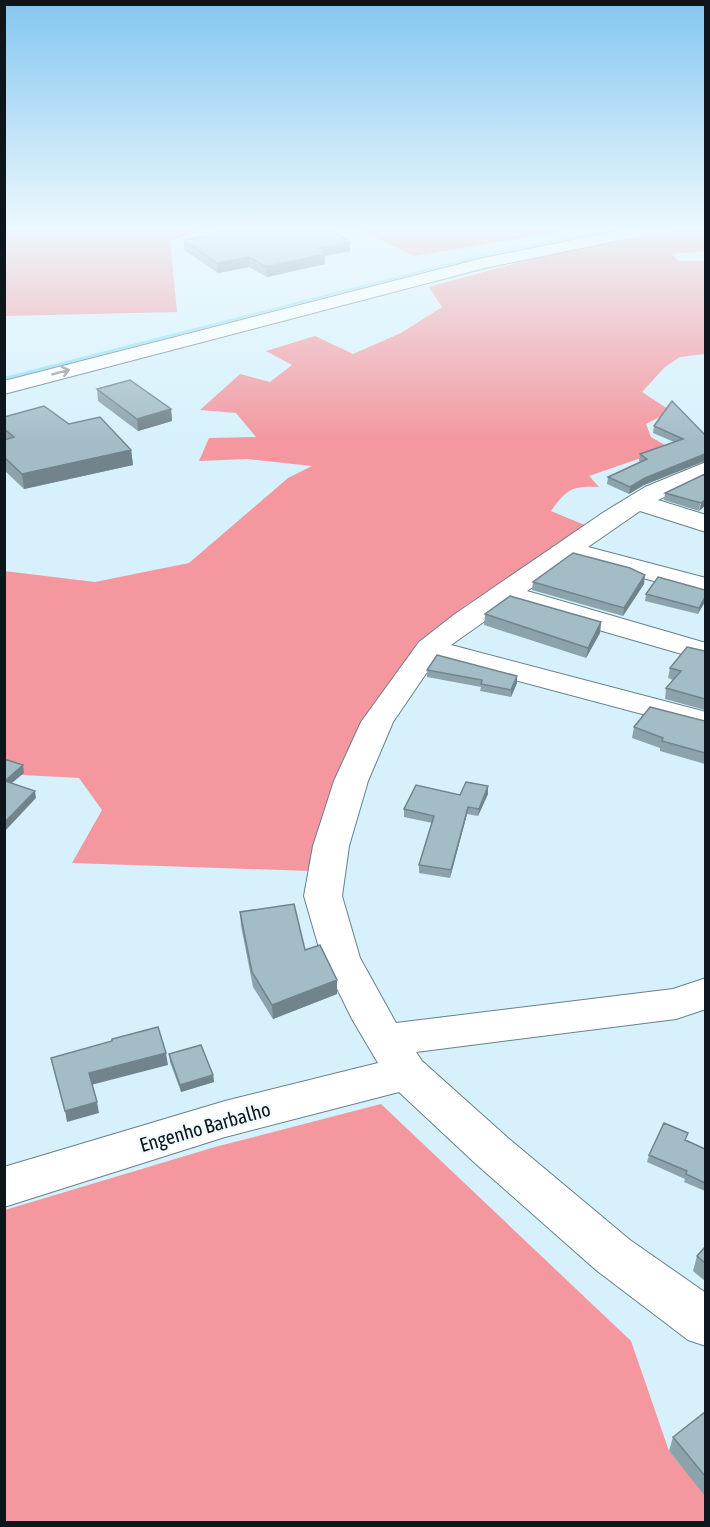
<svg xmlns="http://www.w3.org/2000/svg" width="710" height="1527" font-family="'Asap Condensed',sans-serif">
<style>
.forest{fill:#f4979f}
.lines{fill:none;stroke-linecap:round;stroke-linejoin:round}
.stream{fill:#8ee0fe;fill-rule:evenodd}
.street-casing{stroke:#68818a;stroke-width:2}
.highway-casing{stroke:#68818a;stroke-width:2}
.street{fill:#fff;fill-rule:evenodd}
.highway{fill:#fff;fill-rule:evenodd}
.wall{fill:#8ca3ab}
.shaded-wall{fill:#72848b}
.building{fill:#a3bdc7;stroke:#72848b;stroke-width:1.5}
.oneway{stroke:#929698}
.labels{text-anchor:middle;stroke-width:5;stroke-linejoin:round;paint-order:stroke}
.near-street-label{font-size:20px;fill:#0d161a;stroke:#f0fbff}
</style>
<rect width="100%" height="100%" fill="#d6f1fb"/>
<path class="forest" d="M4,228H207L170,241L177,312L5,316Z
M355,228H583L414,256Z
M689,228H705V251L672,254L678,261H705V354L680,357L665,367L642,392L671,411L646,424L651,437L670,448L589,476L599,487C572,486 567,489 551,511L587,526L520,574L466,605L417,643L365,725L310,871L72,863L102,810L79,778L5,774L4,571L95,582L189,563L288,478L312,466L247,459L199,461L209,438L256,437L236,413L200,410L240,374L270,382L292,365L266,351L315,336L353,354L401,333L442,307L429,287L546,255Z
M381,1104L631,1341L669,1451L706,1496L705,1522H5V1210L215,1147Z"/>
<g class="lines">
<path class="stream" d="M613,228H619L484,256L4,380V377L484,254Z"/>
<defs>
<path id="street" d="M706,462V478L658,500L706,515V532L640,511L588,547L706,578V595L572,559L527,591L706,643V661L509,604L451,645L706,712V731L436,659L393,722L368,781L349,846L342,896L360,958L396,1023L673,989L706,978V1009L676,1019L416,1052L422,1061L508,1138L630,1240L706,1293V1346L688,1340L596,1270L476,1164L399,1092L225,1137L4,1207V1167L225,1101L378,1063L352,1019L322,958L304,896L313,846L334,781L361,722L419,642L455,614L604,512L645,487Z"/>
<path id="highway" d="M632,228H662L654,233L485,268L4,394V381L483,258Z"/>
</defs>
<use href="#street" class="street-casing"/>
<use href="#highway" class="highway-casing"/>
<use href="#street" class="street"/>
<use href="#highway" class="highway"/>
</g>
<path class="wall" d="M217,228H335V233L350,251L325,256V264L267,277L249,267L218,273L184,250V240L209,236V233L217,231Z
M97,389L171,409L172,421L138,431L98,401Z
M4,417L69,424L131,450L133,465L24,489L4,470Z
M654,426L705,435V461L644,485L629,494L607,484L608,477L641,462L639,461L640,454L674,442L653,433Z
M705,474L699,511L664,500L665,493Z
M533,582L644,584L623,616L532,590Z
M705,590L698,614L645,601L646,594Z
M485,614L601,622L600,633L586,658L484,625Z
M705,651V710L665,699L666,688L673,680L668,678L670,668Z
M427,670L517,676V683L511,697L480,691L481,687L427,677Z
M705,721V764L660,751V748L632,738L634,727Z
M488,794L478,816L467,814L450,878L419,873V865L432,823L404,817V809Z
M240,912L305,950L337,980V994L273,1019L253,987L241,926Z
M169,1054L213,1075L214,1082L181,1092L170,1062Z
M687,1140L705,1149V1191L684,1182L685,1179L647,1162L649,1155Z
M705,1247V1281L693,1271L697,1256Z
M705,1412V1496L669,1451L673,1437Z"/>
<path class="shaded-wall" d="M323,228H335V233Z
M350,242V251L325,256V264L267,277L266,267L319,248Z
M249,257V267L218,273L217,263Z
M171,409L172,421L138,431L137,419Z
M131,450L133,465L24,489L22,474Z
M705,454V461L644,485L629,494L630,487L645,478Z
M705,500V506L699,511L701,503Z
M645,575L644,584L623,616L624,608Z
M705,597V602L698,614L699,608Z
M601,622L600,633L586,658L588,648Z
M517,676V683L511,697V690Z
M23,765L24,773L6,788L5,781Z
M488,786V794L478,816L479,809Z
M35,791L36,798L5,831L4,823Z
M468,807L467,814L450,878L451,870Z
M337,980V994L273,1019L272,1005Z
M166,1053L168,1065L91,1085L89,1073Z
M213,1075L214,1082L181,1092L180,1085Z
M97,1102L99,1113L67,1122L65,1111Z"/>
<path class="building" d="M217,228H326L350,242L319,248L325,251L321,252L325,254L266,267L249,257L217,263L184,240L213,235L209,233L222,231Z
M130,380L171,409L137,419L97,389Z
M672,401L705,435V454L645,478L630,487L608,477L647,459L640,454L683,439L654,426Z
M44,406L69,424L100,417L131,450L22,474L4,457V440L14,437L4,429V417Z
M705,474V500L701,503L665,493Z
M573,553L630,568L645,575L624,608L533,582Z
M658,577L705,590V597L699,608L646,594Z
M510,596L601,622L588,648L485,614Z
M687,647L705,651V699L666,688L681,671L670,668Z
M437,655L517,676L511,690L481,684L482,680L427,670Z
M650,707L705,721V753L662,741L663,738L634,727Z
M4,759L23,765L5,781L35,791L4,823Z
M466,782L488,786L479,809L468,807L451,870L419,865L434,816L404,809L416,785L460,795Z
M294,904L305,950L320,945L337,980L272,1005L252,972L240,912Z
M158,1027L166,1053L89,1073L97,1102L65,1111L51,1058L112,1041V1039Z
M201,1045L213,1075L180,1085L169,1054Z
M664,1123L688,1133L685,1140L705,1149V1183L686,1174L687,1171L649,1155Z
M705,1247V1263L697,1256Z
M705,1412V1476L673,1437Z"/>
<defs><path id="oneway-shaft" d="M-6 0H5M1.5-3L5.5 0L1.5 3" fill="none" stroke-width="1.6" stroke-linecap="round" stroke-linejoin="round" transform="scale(1.5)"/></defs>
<use class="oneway" href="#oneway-shaft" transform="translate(61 372) rotate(-15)"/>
<linearGradient id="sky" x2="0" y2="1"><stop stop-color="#84c6f1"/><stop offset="0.52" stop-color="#edf9fd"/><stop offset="1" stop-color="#edf9fd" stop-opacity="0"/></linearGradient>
<rect width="710" height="441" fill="url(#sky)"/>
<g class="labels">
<g class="near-street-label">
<text transform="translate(205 1127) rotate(-16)" y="7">Engenho Barbalho</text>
</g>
</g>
<rect width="710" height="1527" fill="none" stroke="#0d161a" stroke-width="12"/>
</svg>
